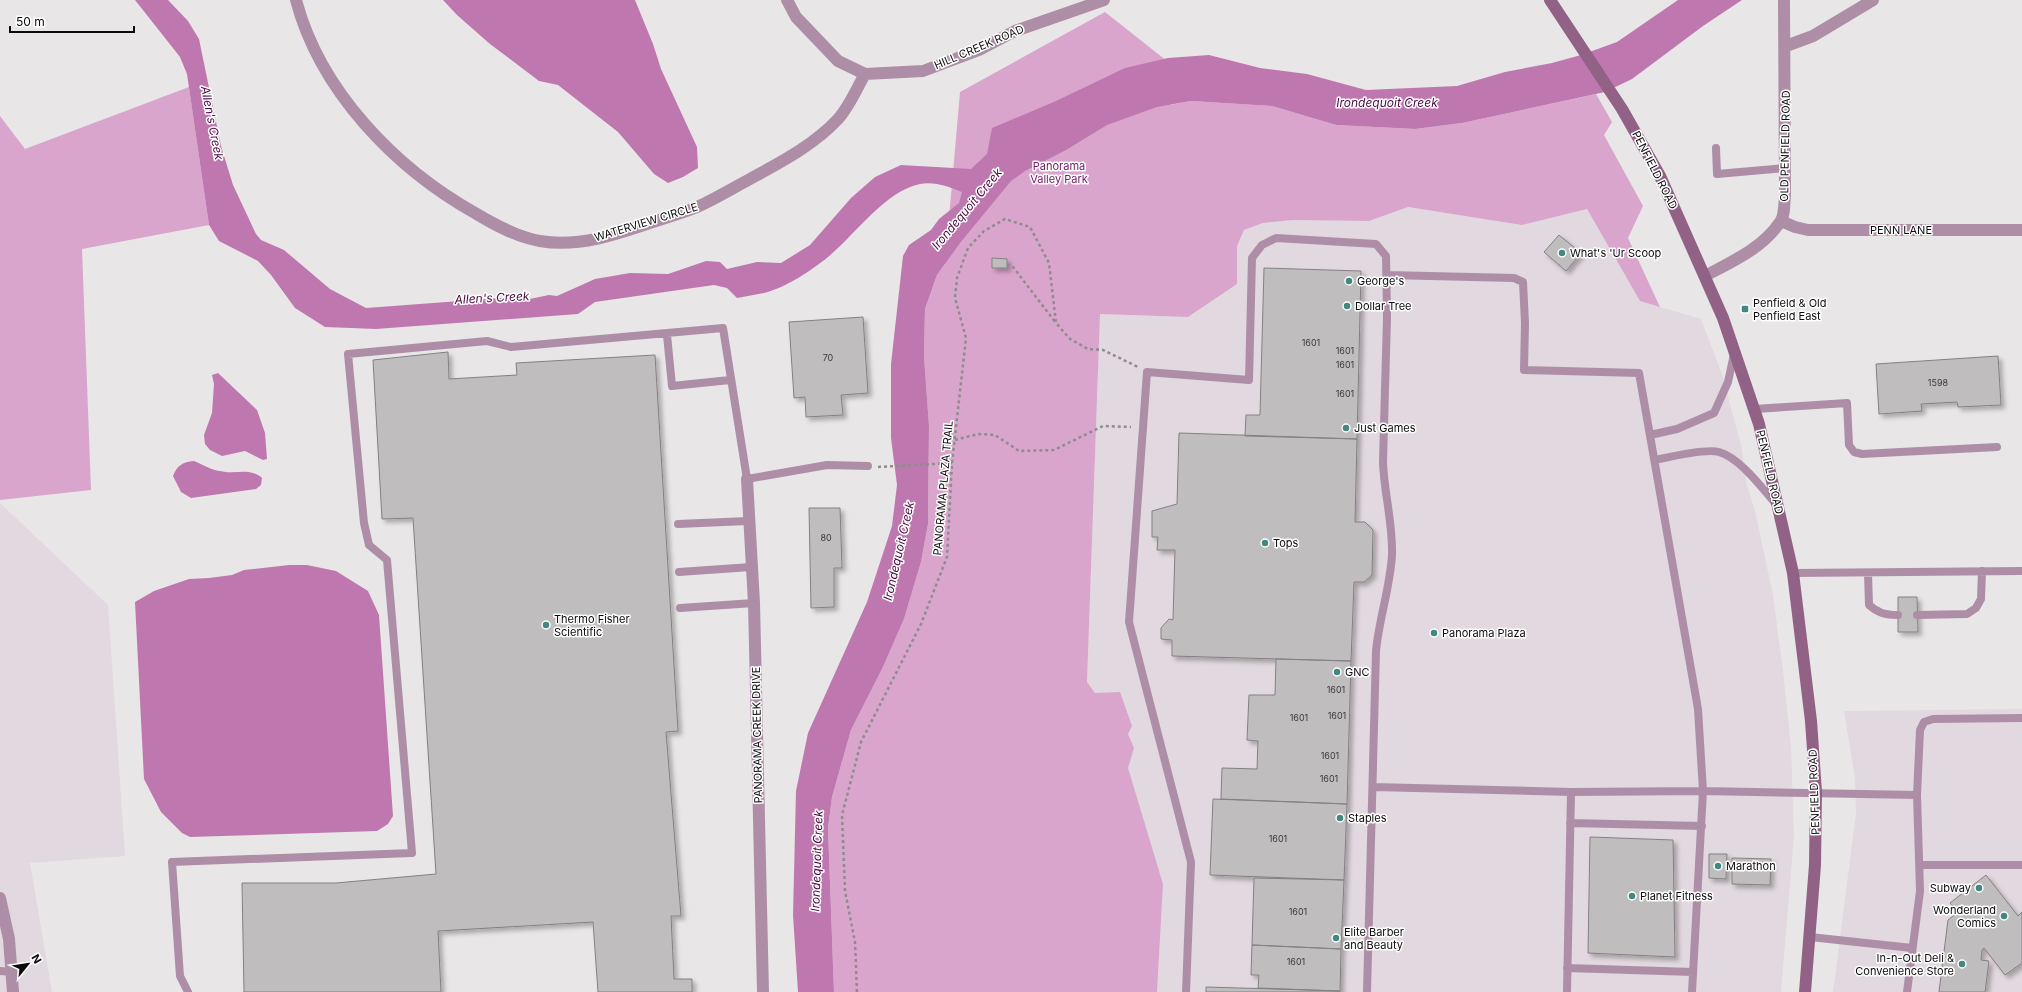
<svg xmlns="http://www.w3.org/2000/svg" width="2022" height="992" font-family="Inter,sans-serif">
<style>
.built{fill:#e2d8df}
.green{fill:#d9a5cc}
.water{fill:#bf78af}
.building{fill:#c0bdbf;stroke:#838183;filter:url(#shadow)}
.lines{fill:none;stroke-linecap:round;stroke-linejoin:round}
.path{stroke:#8e8c8d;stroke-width:2.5;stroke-dasharray:3 3;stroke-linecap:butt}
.lane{stroke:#ae8ea6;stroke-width:8}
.street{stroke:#ae8ea6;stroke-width:12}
.secondary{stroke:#916286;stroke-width:12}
.poi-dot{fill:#428880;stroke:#fff;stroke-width:1.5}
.labels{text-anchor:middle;stroke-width:3;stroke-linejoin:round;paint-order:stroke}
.number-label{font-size:9px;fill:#393839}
.street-label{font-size:11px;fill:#0c0b0c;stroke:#fff}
.park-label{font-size:11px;fill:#6f1a62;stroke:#fff}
.poi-label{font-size:11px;fill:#0c0b0c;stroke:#fff;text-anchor:start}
.water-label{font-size:12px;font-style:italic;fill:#49073f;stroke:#fff}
</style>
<defs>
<filter id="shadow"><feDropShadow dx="3.5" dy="3.5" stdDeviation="2" flood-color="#0004"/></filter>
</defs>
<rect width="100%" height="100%" fill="#e9e6e8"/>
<path class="built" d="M1408,207L1522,225L1587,209L1640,301L1701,319L1722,374L1742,449L1746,482L1755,511L1773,595L1783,671L1791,746L1794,837L1781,992H1157L1163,884L1127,768L1134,748L1128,734L1087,682L1100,314L1188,317L1237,284V246L1244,230L1263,223L1293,220L1369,221Z
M0,503L108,605L125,856L30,863L52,992H0Z
M2022,709V992H1833L1856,813L1855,778L1844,711Z"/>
<path class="green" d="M1105,12L1172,65L1170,105L1191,101L1272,106L1336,125L1415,129L1462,123L1596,94L1612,122L1604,135L1643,206L1628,238L1660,307L1640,301L1587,209L1522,225L1408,207L1369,221L1293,220L1263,223L1244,230L1237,246V284L1188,317L1100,314L1087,682L1095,693L1120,692L1132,726L1128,734L1134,748L1128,768L1163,884L1157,992H834L828,828L832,797L851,730L883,667L904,619L921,562L928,524L929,426L924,356L925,309L937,275L945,264L960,92Z
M189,87L209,225L82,249L91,490L0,500V116L25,149Z"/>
<path class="water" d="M135,0H168L188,21L199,39L221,146L233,185L256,234L261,240L284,250L330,289L366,308L514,297L525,300L549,295L557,296L595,279L630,273L668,274L706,261L720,262L727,269L757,262L781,263L810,245L851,198L875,177L901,165L971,169L987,154L992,128L1056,101L1125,68L1168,58L1209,55L1260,68L1307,74L1366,90L1457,86L1505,72L1552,63L1581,55L1617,42L1678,0H1742L1703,26L1632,79L1605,92L1462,123L1415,129L1336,125L1272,106L1191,101L1157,107L1107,125L1066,150L1025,171L1011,181L960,243L937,275L925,309L924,356L929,426L928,524L921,562L904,619L883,667L851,730L832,797L828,828L834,992H798L793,915L796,791L808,733L867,602L892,526L897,485L891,438V364L903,256L909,245L931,230L939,219L959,203L962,192C950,187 934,181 920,184C885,191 855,235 828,257C811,271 785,288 764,293C755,295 746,296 737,298L727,288L714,285L595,302L578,314L376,329L325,327L295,308L271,275L258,261L219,241L209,225L187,74L180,57Z
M443,0H635L653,44L661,69L697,147L698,168L683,177L668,183L654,174L618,132L558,85L539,81L490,44L457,15Z
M218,373L257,410L265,433L267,459L263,460L245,451L222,456L210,450L205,444L204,435L212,413L214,384L212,375Z
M194,461C202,464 211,470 220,471C236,475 249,467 262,478L261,485L256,489L191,498L181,492L173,476C177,466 182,462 194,461Z
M289,565H307L336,571L368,591L379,615L393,816L388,824L377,831L190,837L182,833L161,812L144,779L135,602L154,591L189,579L209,578L232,575L244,570Z"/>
<path class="building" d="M1559,235L1581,253L1566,271L1544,252Z
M992,258L1007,259V268H992Z
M1264,268L1361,271L1357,439L1245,436L1246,415H1260Z
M863,317L868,393L841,395L843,415L806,417L805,397L794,398L789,322Z
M448,352L449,379L517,375L516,363L655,355L678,731L666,732L681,916H671L674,979H692V992H598L593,922L438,931L441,992H244L242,883H336L436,874L413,518L382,519L373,360Z
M1998,356L2001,405L1958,407L1957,402L1921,404L1922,411L1879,414L1876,364Z
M1179,433L1357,439L1355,522H1365L1373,530L1372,575L1364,582H1354L1351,661L1172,656V640L1161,639V628L1169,619L1173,620L1175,550H1157L1158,537H1152V511L1177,504Z
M809,508H840L842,568H834V607L811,608Z
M1898,597H1917L1918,632H1898Z
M1276,659L1351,661L1347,804L1221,799L1222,768L1257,769L1258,741L1247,740L1249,695H1275Z
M1213,799L1347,804L1344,880L1210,875Z
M1590,837L1673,840L1675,957L1588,953Z
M1709,854H1727L1726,879L1709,878Z
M1732,858L1771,859L1770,885L1732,884Z
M1986,875L2018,916L2022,912V963L2005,975L1984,948L1982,950L1981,960L1989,961L1985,992H1939L1948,920L1958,912L1950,903Z
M1254,878L1344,880L1341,949L1252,945Z
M1252,945L1341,949L1340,991L1258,988L1259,975H1251Z
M1206,987L1340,991V992H1206Z"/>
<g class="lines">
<path class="path" d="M1007,264L1013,267L1056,323
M955,440L978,434L995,435L1019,451L1054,450L1103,426L1131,427
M878,467L952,463
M857,992L855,942L845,891L842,815L861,742L921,624L947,557L952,463L966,338L955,298L957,278L968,248L984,231L1005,219L1030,227L1049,263L1056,323L1070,339L1088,349L1103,350L1138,367"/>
<path class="lane" d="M1716,148L1717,174L1786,168
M1387,275L1514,278L1523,282L1525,323L1524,370L1639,373L1698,709L1703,791L1692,992
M667,335L672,386L730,380
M1755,409L1847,403L1849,445L1854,452L1862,454L1997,447
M1650,435L1677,429L1714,413L1728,382L1734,354
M1655,460C1669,457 1706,448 1719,452C1740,458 1762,488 1776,504
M678,524L748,521
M679,572L751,567
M1793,573L2022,571
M1868,573L1869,605C1878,613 1885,615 1898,615
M680,608L754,603
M1917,615L1967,614L1976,608L1981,599L1982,571
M1373,787L1571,792L1703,791L1917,795
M1570,823L1702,826
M1920,865H2022
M1810,937L1912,948
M1567,968L1693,972
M0,971L12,972
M188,992L180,976L172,862L412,853L387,560L369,545L364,523L348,354L487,341L511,347L723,328L747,479L827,465L868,466
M1186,992L1191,862L1129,622L1147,372L1249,380L1252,258L1262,245L1276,238L1376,244L1386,256L1387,317L1383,462C1384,493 1393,523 1392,555C1390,588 1379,619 1376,651L1367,992
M1567,992L1571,792
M1907,992L1920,891L1917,795L1920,730L1924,722L1933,719L2022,718"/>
<path class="street" d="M296,0C320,91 395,168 475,213C495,225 517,237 540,241C580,248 621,233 659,220C672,216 685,212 697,207C715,199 733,188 750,179C781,162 814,145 838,119C849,107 857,88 865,74
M787,0L796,17L838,61L865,74L923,71L979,50L1015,31L1104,0
M1786,46L1813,36L1873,0
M1781,221L1795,227L1808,230H2022
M1705,276C1731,262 1763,248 1780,222C1785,216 1784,203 1785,195L1784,0
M747,479L754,603L763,992
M0,898L9,939L13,992"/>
<path class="secondary" d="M1550,0L1622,109L1660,176L1723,318L1759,424L1793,573L1811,721L1816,792L1815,865L1805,992"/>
</g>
<g class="poi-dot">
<circle cx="1562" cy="253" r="4"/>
<circle cx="1349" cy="281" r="4"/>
<circle cx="1347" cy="306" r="4"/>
<rect x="1741" y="305" width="8" height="8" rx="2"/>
<circle cx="1346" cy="428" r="4"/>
<circle cx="1265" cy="543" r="4"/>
<circle cx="546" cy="625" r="4"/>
<circle cx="1434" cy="633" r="4"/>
<circle cx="1337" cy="672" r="4"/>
<circle cx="1340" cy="818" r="4"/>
<circle cx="1718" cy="866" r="4"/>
<circle cx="1979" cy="888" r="4"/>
<circle cx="1632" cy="896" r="4"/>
<circle cx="2004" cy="916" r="4"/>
<circle cx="1336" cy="938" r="4"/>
<circle cx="1962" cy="964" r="4"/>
</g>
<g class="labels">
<g class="number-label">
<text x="1311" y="346">1601</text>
<text x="1345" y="354">1601</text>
<text x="828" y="361">70</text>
<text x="1345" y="368">1601</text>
<text x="1938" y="386">1598</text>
<text x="1345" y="397">1601</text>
<text x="826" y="541">80</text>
<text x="1336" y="693">1601</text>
<text x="1337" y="719">1601</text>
<text x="1299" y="721">1601</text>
<text x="1330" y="759">1601</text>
<text x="1329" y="782">1601</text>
<text x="1278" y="842">1601</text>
<text x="1298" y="915">1601</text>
<text x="1296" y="965">1601</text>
</g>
<g class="street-label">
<text transform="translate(979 47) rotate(-23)" y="4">HILL CREEK ROAD</text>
<text transform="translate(1785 146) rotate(-89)" y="4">OLD PENFIELD ROAD</text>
<text transform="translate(1655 170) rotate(63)" y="4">PENFIELD ROAD</text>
<text transform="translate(646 222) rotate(-17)" y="4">WATERVIEW CIRCLE</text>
<text x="1901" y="234">PENN LANE</text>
<text transform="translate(1770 472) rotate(77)" y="4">PENFIELD ROAD</text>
<text transform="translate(943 488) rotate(-85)" y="4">PANORAMA PLAZA TRAIL</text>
<text transform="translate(757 735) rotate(-91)" y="4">PANORAMA CREEK DRIVE</text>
<text transform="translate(1814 792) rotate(-92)" y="4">PENFIELD ROAD</text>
</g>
<g class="park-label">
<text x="1059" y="170">Panorama<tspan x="1059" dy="13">Valley Park</tspan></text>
</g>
<g class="poi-label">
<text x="1570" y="257">What's 'Ur Scoop</text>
<text x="1357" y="285">George's</text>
<text x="1753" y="307">Penfield &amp; Old<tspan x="1753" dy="13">Penfield East</tspan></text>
<text x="1355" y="310">Dollar Tree</text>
<text x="1354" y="432">Just Games</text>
<text x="1273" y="547">Tops</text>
<text x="554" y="623">Thermo Fisher<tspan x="554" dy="13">Scientific</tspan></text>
<text x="1442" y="637">Panorama Plaza</text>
<text x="1345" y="676">GNC</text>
<text x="1348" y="822">Staples</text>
<text x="1726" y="870">Marathon</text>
<text x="1971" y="892" text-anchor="end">Subway</text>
<text x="1640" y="900">Planet Fitness</text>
<text x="1996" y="914" text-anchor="end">Wonderland<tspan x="1996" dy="13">Comics</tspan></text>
<text x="1344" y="936">Elite Barber<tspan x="1344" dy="13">and Beauty</tspan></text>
<text x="1954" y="962" text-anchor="end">In-n-Out Deli &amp;<tspan x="1954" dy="13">Convenience Store</tspan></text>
</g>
<g class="water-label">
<text x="1387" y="107">Irondequoit Creek</text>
<text transform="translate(212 123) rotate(79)" y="4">Allen's Creek</text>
<text transform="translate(967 209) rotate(-50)" y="4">Irondequoit Creek</text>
<text transform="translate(492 298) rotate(-3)" y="4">Allen's Creek</text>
<text transform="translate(899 551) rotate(-77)" y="4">Irondequoit Creek</text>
<text transform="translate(817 861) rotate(-88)" y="4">Irondequoit Creek</text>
</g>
</g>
<g transform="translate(28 964) rotate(60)" stroke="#ffffff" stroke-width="3" paint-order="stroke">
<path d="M0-3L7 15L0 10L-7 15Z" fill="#0c0b0c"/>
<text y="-6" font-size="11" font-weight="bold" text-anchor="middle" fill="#0c0b0c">N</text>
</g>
<path d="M10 26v6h124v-6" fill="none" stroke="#0c0b0c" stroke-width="2"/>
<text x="16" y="26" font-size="12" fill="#0c0b0c" stroke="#ffffff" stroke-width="3" paint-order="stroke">50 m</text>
</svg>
